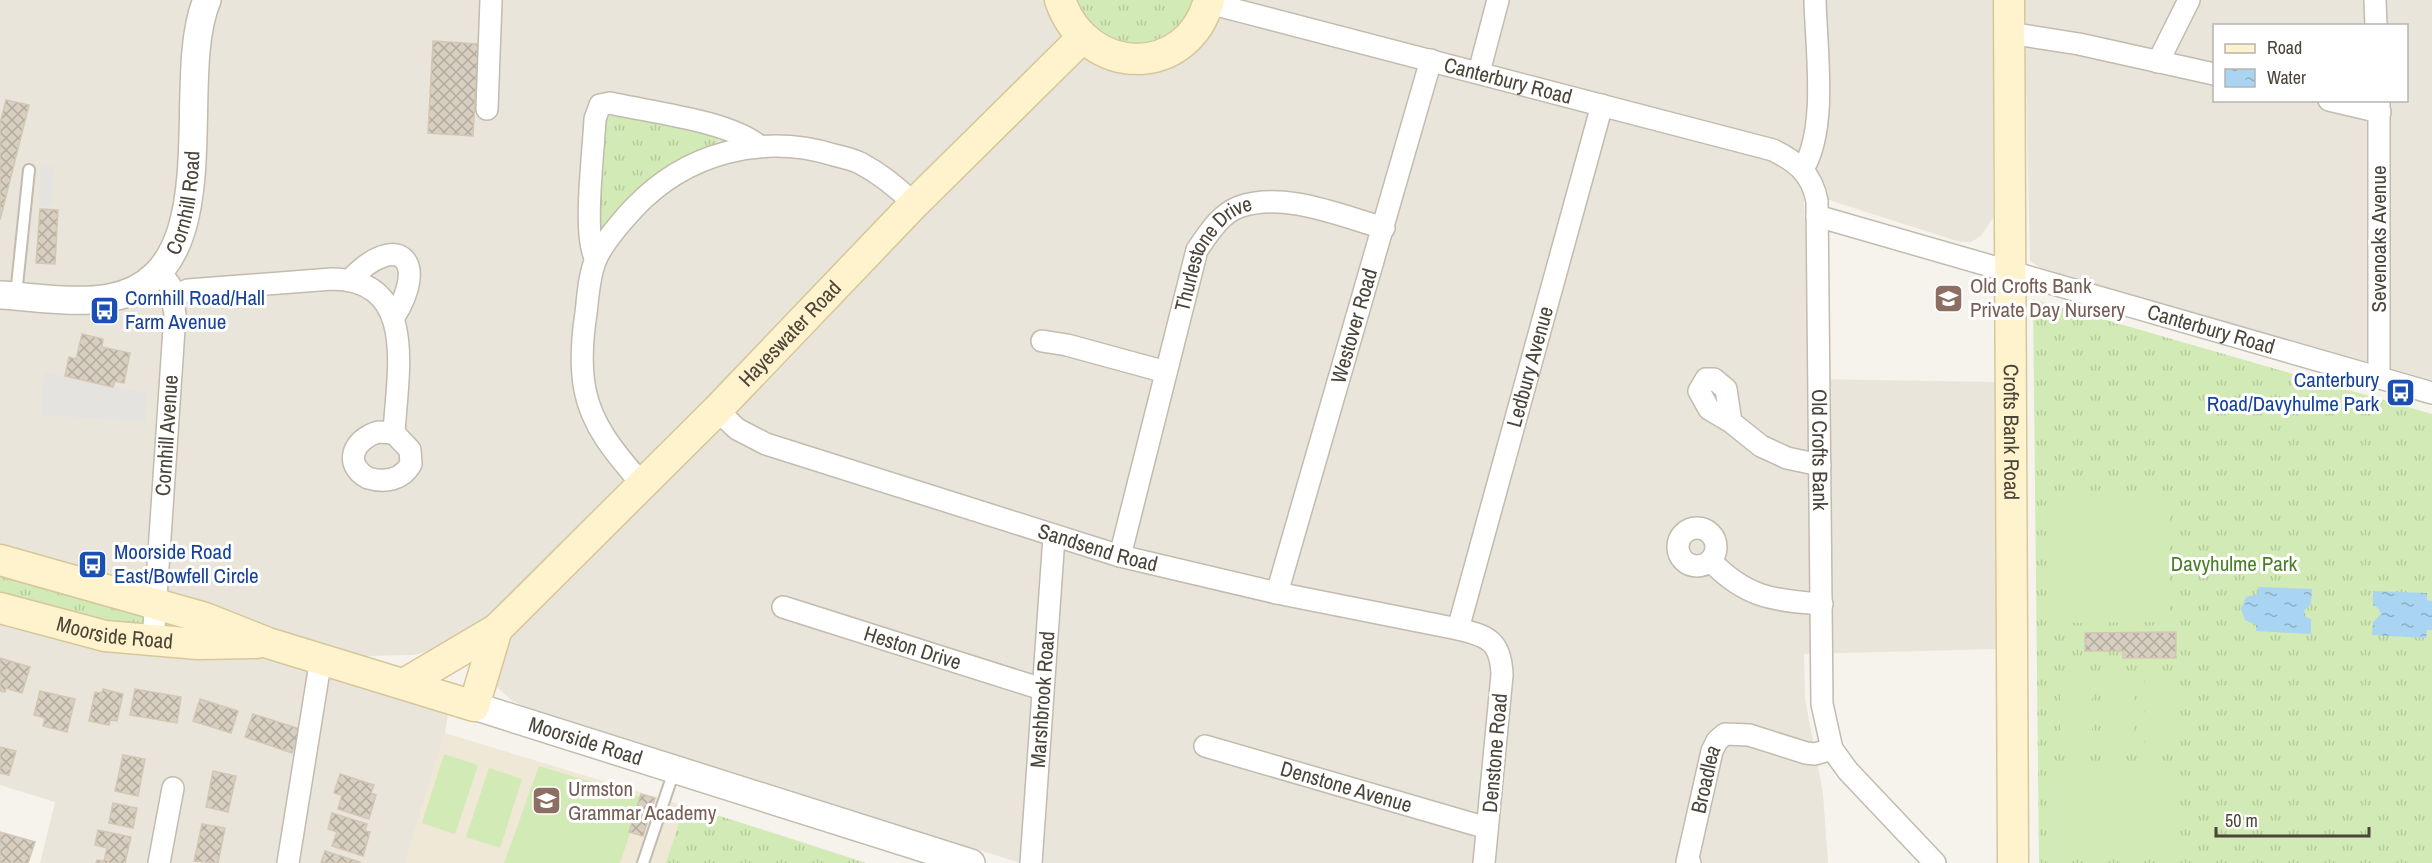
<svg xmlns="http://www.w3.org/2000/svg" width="2432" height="863" font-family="'Archivo Narrow',sans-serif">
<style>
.residential{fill:#eae5da;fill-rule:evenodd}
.education{fill:#efe8d6}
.grass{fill:url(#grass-tufts)}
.pitch{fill:#d2eab5}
.parking{fill:#e5e3e0}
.water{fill:url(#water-ripples)}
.building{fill:url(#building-cross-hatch);stroke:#d3c7b4;stroke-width:1.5}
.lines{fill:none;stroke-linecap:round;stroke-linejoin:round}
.service-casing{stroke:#c2bbae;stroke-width:14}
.minor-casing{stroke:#c2bbae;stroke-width:24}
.tertiary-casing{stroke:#c2bbae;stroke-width:30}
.secondary-casing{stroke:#d6c79b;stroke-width:33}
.service{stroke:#fff;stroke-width:10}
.minor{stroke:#fff;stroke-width:21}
.tertiary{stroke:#fff;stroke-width:27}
.secondary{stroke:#fff3cd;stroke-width:30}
.labels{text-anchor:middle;stroke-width:6;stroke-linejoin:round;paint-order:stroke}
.street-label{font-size:21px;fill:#4b4439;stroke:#fff}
.education-label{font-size:21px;fill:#785e54;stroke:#fff;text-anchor:start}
.transit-label{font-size:21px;fill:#164399;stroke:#fff;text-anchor:start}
.park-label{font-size:21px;fill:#4a7f2a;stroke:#fff}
</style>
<defs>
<pattern id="grass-tufts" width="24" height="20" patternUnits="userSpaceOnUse" patternTransform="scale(1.5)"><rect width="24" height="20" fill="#d2eab5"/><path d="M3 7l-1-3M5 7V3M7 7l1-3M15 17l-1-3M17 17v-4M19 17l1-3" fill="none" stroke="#b6ca9c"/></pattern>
<pattern id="water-ripples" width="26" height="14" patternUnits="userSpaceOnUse" patternTransform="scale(1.5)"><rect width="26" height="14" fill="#a9d4f2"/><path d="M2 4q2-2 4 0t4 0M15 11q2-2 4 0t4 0" fill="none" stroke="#8caec5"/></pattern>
<pattern id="building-cross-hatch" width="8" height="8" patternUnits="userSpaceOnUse" patternTransform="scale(1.5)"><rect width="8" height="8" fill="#d8cfc1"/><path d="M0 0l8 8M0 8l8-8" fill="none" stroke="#b1aa9e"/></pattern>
</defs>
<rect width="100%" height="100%" fill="#f6f3ec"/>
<path class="residential" d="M0,0H1993V218L1981,236L1971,242H1960L1804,192L1809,379L1996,382L1998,649L1804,654L1805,699L1823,793L1828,863H1020L529,708L511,700L497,687L493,675L494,664L444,648L413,655L365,656L0,546Z
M2024,0H2432V380L2042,269L2030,261ZM2214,26H2406V100H2214Z
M0,619L273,660L448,714L445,733L405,863H40L55,802L0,785Z"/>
<path class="education" d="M445,733L781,835L866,863H405Z"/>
<path class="grass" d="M1072,0H1197L1178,32L1137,48L1096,36Z
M614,113L718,136L717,145C660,167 642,187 603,232L597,229L604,121Z
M2033,299L2432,414V863H2039Z
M0,571L142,611L145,619L141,627L119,628L0,597Z
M685,805L866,863H666Z"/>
<path class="pitch" d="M2169,491L2170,622L2049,623L2048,492Z
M2060,674L2092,675V748H2060Z
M2103,675H2135L2134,748H2103Z
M2145,675H2177V748H2145Z
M444,754L478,765L455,834L422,823Z
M539,766L642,797L620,863H504Z
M2177,766L2178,857L2053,858L2051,768Z
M489,768L522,779L500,848L466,837Z"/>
<path class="parking" d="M41,165L53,166L52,206H39Z
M44,373L147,393L146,421L41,415Z"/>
<path class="water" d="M2258,587L2312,589L2311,604L2304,611L2306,617L2311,619V634L2256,631V625L2245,620L2241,609L2246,597L2258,594Z
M2373,591L2427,593V600L2432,601V630H2427L2426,638L2372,635L2373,622L2381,614L2378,608L2373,605Z"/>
<path class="building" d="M433,41L478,44L473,136L428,133Z
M6,100L29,105L0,220V123Z
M40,209L58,210L55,264L36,263Z
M82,334L103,339L102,347L130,353L124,383L115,381L113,387L65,376L69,357L76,359Z
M2176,632V658H2123V651H2085V633Z
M0,658L30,667L22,693L6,688L5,692L0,691Z
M103,689L123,694L117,721L110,720L109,725L89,721L95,692L102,693Z
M135,689L181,697L177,723L130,715Z
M40,691L75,699L67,732L43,726L45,718L34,715Z
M200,699L238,711L231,733L193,721Z
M253,714L300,729L292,753L245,737Z
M0,747L16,751L9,775L0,773Z
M123,755L145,759L138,796L115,791Z
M213,771L236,776L228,812L206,807Z
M340,774L374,785L371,793L376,795L369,819L338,809L342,795L334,793Z
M641,794L655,798L643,836L629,832Z
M113,803L137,808L133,828L109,823Z
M332,813L367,824L365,831L370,832L363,856L332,846L337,832L328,829Z
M202,824L225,828L218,863L194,861Z
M98,830L131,837L125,863H96L97,860L104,861L107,848L95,845Z
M0,832L35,842L28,863H0Z
M325,851L360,862V863H321Z"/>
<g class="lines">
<defs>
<path id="service" d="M16,295L29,170
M643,863L674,771"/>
<g id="minor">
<path d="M2375,0L2376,26"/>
<path id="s1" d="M1209,3L1773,150C1797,162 1812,174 1817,201L1822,704L1832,749L1848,771L1935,863"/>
<path d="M2009,33L2079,44L2214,74"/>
<path d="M2158,62L2189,0"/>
<path d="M1479,72L1498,0"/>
<path d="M2329,100L2380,112"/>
<path d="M487,109L491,0"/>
<path d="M1803,169C1828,128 1816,48 1815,0"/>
<path id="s2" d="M1817,216L2432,393"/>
<path d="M596,259C582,239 594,148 595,119L600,105L610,103C649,112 730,121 759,146"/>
<path d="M350,280C397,230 430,260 394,317"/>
<path d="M174,296L188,290L332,279C419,280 397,374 394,433"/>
<path d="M1042,341L1067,345L1166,372"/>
<path d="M2379,377V100"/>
<path id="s3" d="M717,410L737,429L766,444L1120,556L1277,593L1458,629C1488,636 1501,641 1502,675L1484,863"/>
<path d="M1731,422L1726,389L1714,379H1706L1699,391L1709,409L1731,422L1761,446L1787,458L1820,465"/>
<path d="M378,432L394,433L410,450L411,464C402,480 385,483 368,478C342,464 354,439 378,432Z"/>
<path d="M641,483C617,455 592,427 585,390C580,364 582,339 586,313C588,296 589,275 596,259C604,241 621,222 634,208C686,153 761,133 834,155C842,157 852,159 860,163C881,174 898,188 914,204"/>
<circle cx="1697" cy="547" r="19"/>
<path id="s4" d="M1120,556L1197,250C1208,234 1220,214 1239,207C1284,191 1341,216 1384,228"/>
<path d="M1711,561C1745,597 1774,601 1822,604"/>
<path id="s5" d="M1277,593L1431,60"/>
<path id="s6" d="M783,607L1042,689"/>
<path id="s7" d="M1458,629L1602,105"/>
<path id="s8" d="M153,642L175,314L170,285L159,271"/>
<path id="s9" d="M1205,746L1487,828"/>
<path d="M159,863L173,788"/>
<path d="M288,863L321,658"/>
<path id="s10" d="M1031,863L1054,537"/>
<path id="s11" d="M1690,863L1687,862L1712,751L1717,741L1725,734L1749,735L1806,753L1815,754L1832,749"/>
</g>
<g id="tertiary">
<path id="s12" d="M0,295C35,297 74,304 109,298C233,276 172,82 207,0"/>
<path id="s13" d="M474,706L971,863"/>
</g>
<g id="secondary">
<path d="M1060,0C1087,78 1188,79 1209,0"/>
<path id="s14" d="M2009,0L2013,863"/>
<path d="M0,560L205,618L268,643L474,706L497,629"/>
<path id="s15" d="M0,608L105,636L198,644L256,643"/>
<path id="s16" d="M404,684L497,629L717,410L914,204L1082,38"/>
</g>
</defs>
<use href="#service" class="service-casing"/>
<use href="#minor" class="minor-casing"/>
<use href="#tertiary" class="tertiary-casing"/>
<use href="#secondary" class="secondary-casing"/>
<use href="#service" class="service"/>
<use href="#minor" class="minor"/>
<use href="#tertiary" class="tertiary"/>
<use href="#secondary" class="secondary"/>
</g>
<defs>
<symbol id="school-square" viewBox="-11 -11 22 22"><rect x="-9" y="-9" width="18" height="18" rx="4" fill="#8d6e63" stroke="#fff"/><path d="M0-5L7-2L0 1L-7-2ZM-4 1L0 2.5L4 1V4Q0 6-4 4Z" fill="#fff"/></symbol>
<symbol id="bus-square" viewBox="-11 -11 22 22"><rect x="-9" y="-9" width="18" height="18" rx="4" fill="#1a4fb4" stroke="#fff"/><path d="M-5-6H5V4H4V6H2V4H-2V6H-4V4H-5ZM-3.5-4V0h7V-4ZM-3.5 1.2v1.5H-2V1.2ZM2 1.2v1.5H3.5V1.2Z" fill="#fff"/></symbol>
</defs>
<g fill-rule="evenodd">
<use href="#school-square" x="1932" y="282" width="33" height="33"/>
<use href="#bus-square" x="88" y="294" width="33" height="33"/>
<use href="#bus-square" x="2384" y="376" width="33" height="33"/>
<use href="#bus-square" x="76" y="548" width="33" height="33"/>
<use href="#school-square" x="530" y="784" width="33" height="33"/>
</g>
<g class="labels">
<g class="street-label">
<text dy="7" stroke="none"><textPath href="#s1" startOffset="309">Canterbury Road</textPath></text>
<text dy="7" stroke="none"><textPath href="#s12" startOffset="242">Cornhill Road</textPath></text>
<text transform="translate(2379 239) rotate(-90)" y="7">Sevenoaks Avenue</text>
<text dy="7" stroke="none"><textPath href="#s4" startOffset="321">Thurlestone Drive</textPath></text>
<text dy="7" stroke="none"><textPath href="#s5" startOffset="278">Westover Road</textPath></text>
<text dy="7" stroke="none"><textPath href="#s2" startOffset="410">Canterbury Road</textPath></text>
<text dy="7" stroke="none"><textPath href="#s16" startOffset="524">Hayeswater Road</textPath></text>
<text dy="7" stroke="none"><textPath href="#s7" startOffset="272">Ledbury Avenue</textPath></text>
<text dy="7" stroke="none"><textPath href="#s14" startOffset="432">Crofts Bank Road</textPath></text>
<text dy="7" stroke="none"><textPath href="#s8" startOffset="207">Cornhill Avenue</textPath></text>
<text dy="7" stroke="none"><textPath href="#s1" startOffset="902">Old Crofts Bank</textPath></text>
<text dy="7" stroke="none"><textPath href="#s3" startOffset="408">Sandsend Road</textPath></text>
<text dy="7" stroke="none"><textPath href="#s15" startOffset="118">Moorside Road</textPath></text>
<text dy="7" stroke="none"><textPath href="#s6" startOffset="136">Heston Drive</textPath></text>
<text dy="7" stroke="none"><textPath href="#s10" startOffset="164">Marshbrook Road</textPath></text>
<text dy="7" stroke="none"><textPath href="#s13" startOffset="117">Moorside Road</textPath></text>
<text transform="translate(1495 753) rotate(-85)" y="7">Denstone Road</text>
<text dy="7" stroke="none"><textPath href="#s11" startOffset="88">Broadlea</textPath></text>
<text dy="7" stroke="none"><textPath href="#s9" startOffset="147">Denstone Avenue</textPath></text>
</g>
<g class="education-label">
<text x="1970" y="293">Old Crofts Bank<tspan x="1970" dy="24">Private Day Nursery</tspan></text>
<text x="568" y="796">Urmston<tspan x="568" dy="24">Grammar Academy</tspan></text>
</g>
<g class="transit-label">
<text x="125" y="305">Cornhill Road/Hall<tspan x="125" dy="24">Farm Avenue</tspan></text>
<text x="2379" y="387" text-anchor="end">Canterbury<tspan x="2379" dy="24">Road/Davyhulme Park</tspan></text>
<text x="114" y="559">Moorside Road<tspan x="114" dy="24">East/Bowfell Circle</tspan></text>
</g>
<g class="park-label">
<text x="2234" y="571">Davyhulme Park</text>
</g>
</g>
<rect x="2213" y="24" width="195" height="78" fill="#ffffff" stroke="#b7b4b0" stroke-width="1.5"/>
<rect x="2225" y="44" width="30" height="9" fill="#fff3cd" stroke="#b7b4b0" stroke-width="1.5"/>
<text x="2267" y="54" font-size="18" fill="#4b4439">Road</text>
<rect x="2225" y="69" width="30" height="18" fill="url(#water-ripples)" stroke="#b7b4b0" stroke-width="1.5"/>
<text x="2267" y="84" font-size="18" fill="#4b4439">Water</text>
<path d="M2216 827v9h153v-9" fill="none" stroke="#4b4439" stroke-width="3"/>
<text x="2225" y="827" font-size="18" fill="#4b4439" stroke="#ffffff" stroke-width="4.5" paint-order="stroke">50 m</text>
</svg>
